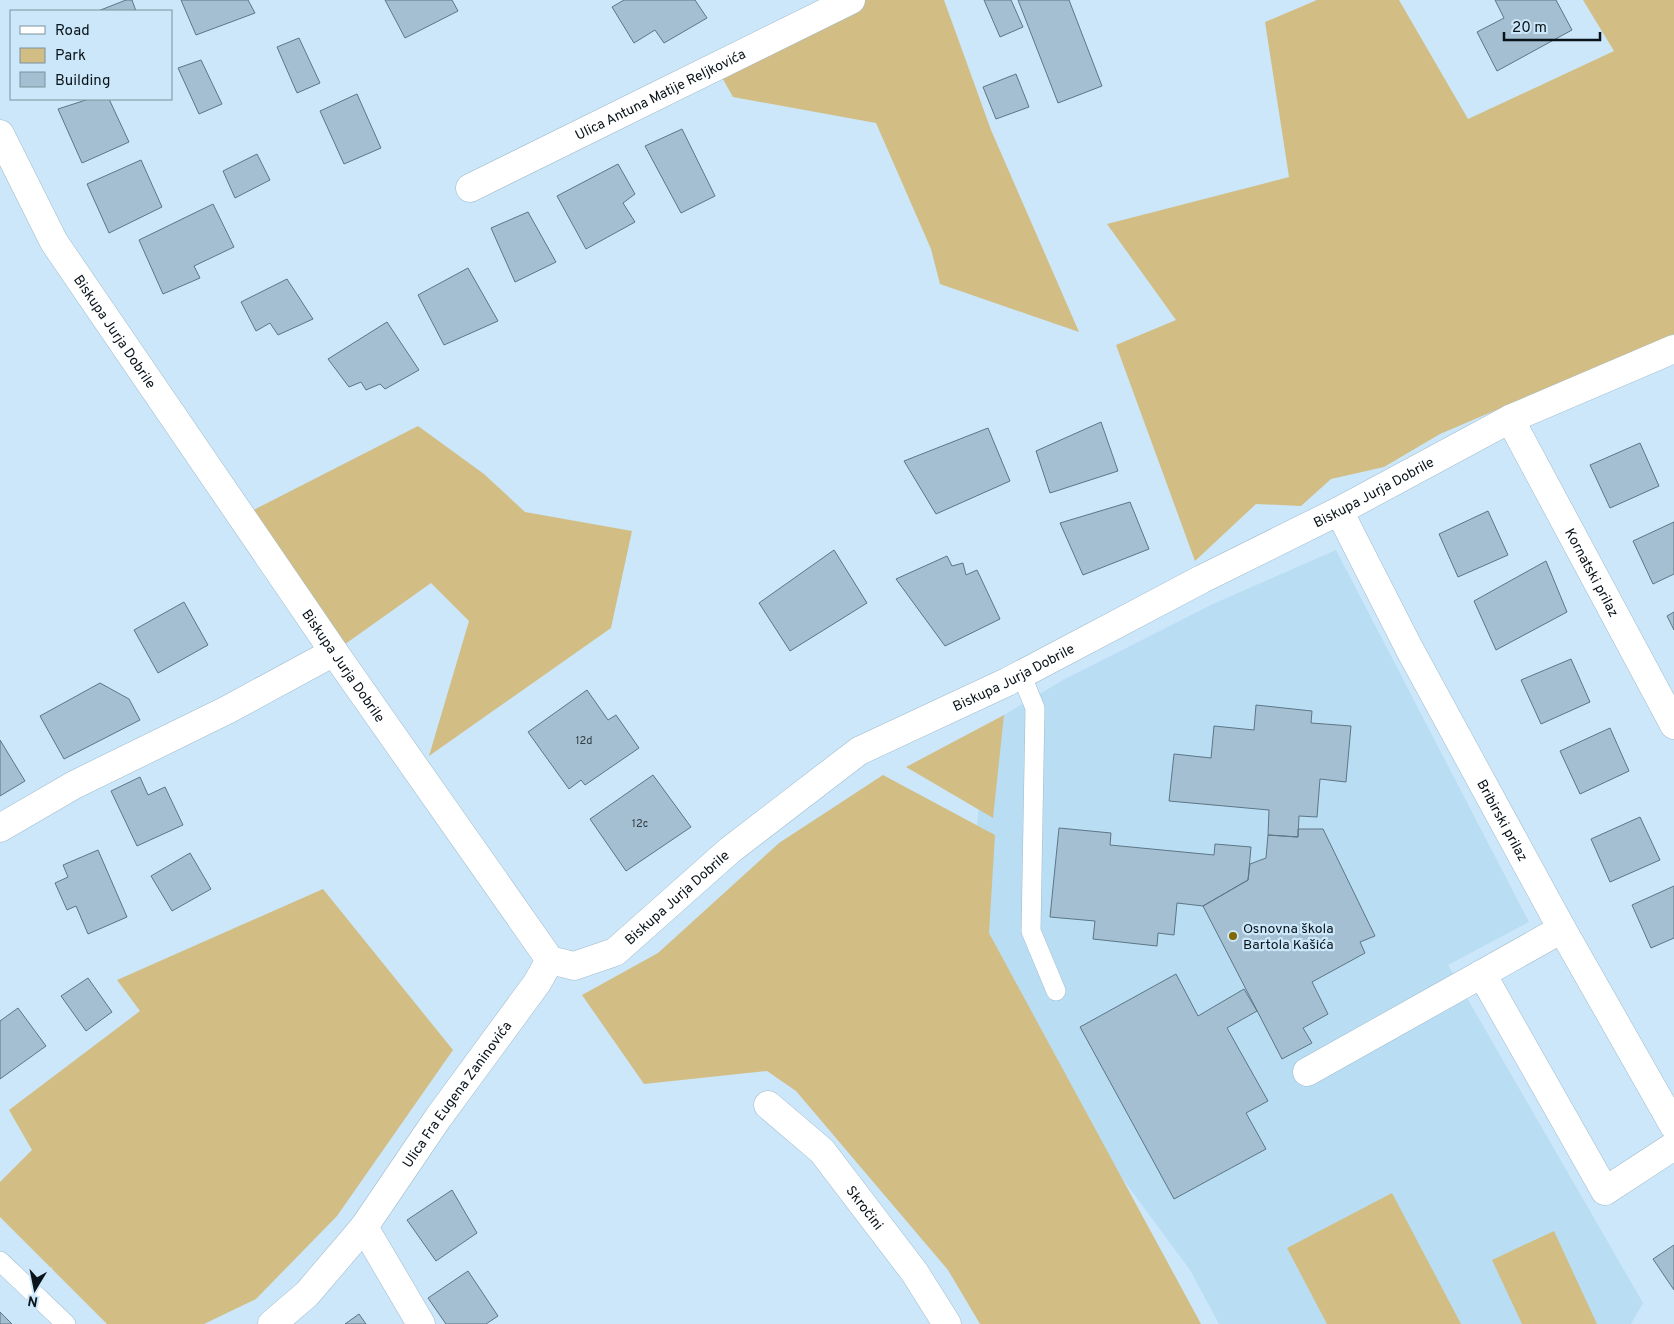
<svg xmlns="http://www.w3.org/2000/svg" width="1674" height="1324" font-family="Overpass,sans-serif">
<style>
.built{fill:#b9ddf3}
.green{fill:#d2be85}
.building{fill:#a4bfd1;stroke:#5c7686}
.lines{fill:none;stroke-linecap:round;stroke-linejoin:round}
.service-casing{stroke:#a0bbcd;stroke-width:20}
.minor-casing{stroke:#a0bbcd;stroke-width:29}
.service{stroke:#fff;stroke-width:19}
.minor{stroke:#fff;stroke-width:28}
.poi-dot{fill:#826800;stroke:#cbe7f9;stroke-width:2}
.labels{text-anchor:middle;stroke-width:4.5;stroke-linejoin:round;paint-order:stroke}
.number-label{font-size:11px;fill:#303e47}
.street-label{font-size:14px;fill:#091319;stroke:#cbe7f9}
.poi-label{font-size:14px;fill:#091319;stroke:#cbe7f9;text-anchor:start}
</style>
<rect width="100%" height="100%" fill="#cbe7f9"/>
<path class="built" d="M1336,550L1529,922L1448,965L1643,1303L1631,1324H1219L1190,1270L1009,1025L963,950L988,727L1004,715L1063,680L1213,604Z"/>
<path class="green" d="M865,0H944L991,130L1079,332L940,284L931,249L876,123L733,97L719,72Z
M1317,0H1399L1468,119L1614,51L1583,0H1674V334L1440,434L1384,467L1331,479L1301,506L1256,504L1195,561L1116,345L1176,320L1107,224L1289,177L1265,22Z
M418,426L484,474L525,512L632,531L611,628L429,756L469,621L431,583L334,652L242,516Z
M1004,715L993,818L906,767Z
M883,775L995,835L989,933L1201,1324H980L948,1270L796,1091L767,1071L644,1084L582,995L658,953L779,843Z
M323,889L453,1050L337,1216L256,1299L204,1324H107L0,1217V1182L32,1150L9,1110L140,1011L117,980Z
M1392,1193L1461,1324H1327L1287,1248Z
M1554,1231L1597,1324H1522L1492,1260Z"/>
<path class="building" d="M126,0H132L136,11H98Z
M181,0H248L255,13L196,35Z
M385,0H452L458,11L405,38Z
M624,0H695L707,18L664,43L655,30L634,43L612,7Z
M984,0H1011L1023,27L1000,37Z
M1018,0H1069L1102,86L1058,103Z
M1495,0H1556L1572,30L1497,71L1477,32L1504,18Z
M299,38L320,83L297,93L277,47Z
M201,60L222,104L199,114L178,68Z
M1016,74L1029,107L996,119L983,87Z
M357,94L381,148L344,164L320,111Z
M89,99H109L129,142L82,163L58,109Z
M682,129L715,196L681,213L645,146Z
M257,154L270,180L235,198L223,171Z
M141,160L162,207L109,233L87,184Z
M618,164L635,194L623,203L635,222L586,249L557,196Z
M213,204L234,247L194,266L200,278L163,294L139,240Z
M528,212L556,262L515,282L491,228Z
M468,268L498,321L444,345L418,295Z
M287,279L313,319L278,335L270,323L256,331L241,302Z
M387,322L419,370L385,389L380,384L366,390L361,382L349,387L328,359Z
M1101,422L1118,471L1050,493L1036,451Z
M988,428L1010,481L936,514L904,461Z
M1640,443L1659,486L1610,508L1590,465Z
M1130,502L1149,549L1083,575L1060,523Z
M1488,511L1508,555L1458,577L1439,534Z
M1674,522V574L1653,584L1633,541Z
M834,550L867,603L790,651L759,603Z
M947,556L952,566L963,563L966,575L977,570L1000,619L945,646L896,579Z
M1546,561L1567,612L1496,650L1474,601Z
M184,602L208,645L158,673L134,630Z
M1674,612V630L1667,616Z
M1571,659L1590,702L1541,724L1521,680Z
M100,683L129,699L140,720L64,759L40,716Z
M587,690L608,720L616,715L639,748L585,785L581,780L569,789L528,732Z
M1256,705L1312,711L1311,723L1351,726L1346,782L1320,779L1317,817L1299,816L1298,837L1268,835L1269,810L1169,801L1174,754L1211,758L1214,726L1254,730Z
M1610,728L1629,771L1580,794L1560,751Z
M0,740L25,781L0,796Z
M653,775L691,827L626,871L590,819Z
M140,777L148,795L165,787L183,825L137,846L111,791Z
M1640,817L1660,860L1610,882L1591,839Z
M1059,828L1111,833L1110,845L1214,855L1215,844L1251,847L1248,880L1203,906L1177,903L1174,935L1158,933L1157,946L1093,939L1095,921L1050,917Z
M1298,829H1323L1375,936L1360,942L1365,953L1312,982L1328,1014L1303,1028L1312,1043L1282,1059L1203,906L1248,880L1250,864L1266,858L1268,835L1298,837Z
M98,850L127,917L88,934L76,906L67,910L55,883L68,877L63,865Z
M190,853L211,889L172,911L151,876Z
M1674,886V938L1651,948L1632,905Z
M1176,974L1198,1016L1244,989L1257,1011L1227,1028L1268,1101L1246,1113L1266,1149L1174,1199L1080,1027Z
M88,978L112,1012L86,1031L61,996Z
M18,1008L46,1046L0,1079V1021Z
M452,1190L477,1233L436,1261L407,1220Z
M1674,1245V1290L1653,1259Z
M468,1271L498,1316L486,1324H446L428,1298Z
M0,1312L12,1324H0Z
M359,1314L366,1324H345Z"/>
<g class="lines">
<defs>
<path id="service" d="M1021,674L1035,708L1031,931L1056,991
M0,1261L66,1324"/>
<g id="minor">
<path id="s1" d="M0,134L54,242L334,652L550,960L574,966L615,952L730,850L859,751L1007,682L1202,579L1339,511L1510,419L1674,349"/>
<path id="s2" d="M470,188L851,0"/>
<path id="s3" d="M1510,419L1674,725"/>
<path id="s4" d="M1339,511L1410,650L1562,929L1674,1126"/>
<path d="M0,828L74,785L227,710L334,652"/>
<path d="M1482,974L1605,1191L1674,1146"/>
<path d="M1307,1072L1562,929"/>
<path id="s5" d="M768,1105L822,1151L915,1273L947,1324"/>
<path d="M364,1227L421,1324"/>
<path id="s6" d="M272,1324L307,1294L364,1227L438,1118L537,983L550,960"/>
</g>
</defs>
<use href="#service" class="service-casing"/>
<use href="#minor" class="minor-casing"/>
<use href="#service" class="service"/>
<use href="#minor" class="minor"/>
</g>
<circle class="poi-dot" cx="1233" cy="936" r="5"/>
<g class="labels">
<g class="number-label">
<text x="584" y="744">12d</text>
<text x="640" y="827">12c</text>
</g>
<g class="street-label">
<text dy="5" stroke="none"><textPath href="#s2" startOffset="212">Ulica Antuna Matije Reljkovića</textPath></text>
<text dy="5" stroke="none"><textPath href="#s1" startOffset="229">Biskupa Jurja Dobrile</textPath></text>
<text dy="5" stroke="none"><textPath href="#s1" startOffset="1954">Biskupa Jurja Dobrile</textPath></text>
<text dy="5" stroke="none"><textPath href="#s3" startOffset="174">Kornatski prilaz</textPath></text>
<text dy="5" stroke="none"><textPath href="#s1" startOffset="634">Biskupa Jurja Dobrile</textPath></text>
<text dy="5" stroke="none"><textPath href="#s1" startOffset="1549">Biskupa Jurja Dobrile</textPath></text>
<text dy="5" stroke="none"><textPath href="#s4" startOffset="350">Bribirski prilaz</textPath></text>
<text dy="5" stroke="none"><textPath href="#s1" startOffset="1144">Biskupa Jurja Dobrile</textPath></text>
<text dy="5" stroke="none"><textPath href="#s6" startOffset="296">Ulica Fra Eugena Zaninovića</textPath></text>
<text dy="5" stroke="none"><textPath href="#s5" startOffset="142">Skročini</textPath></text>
</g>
<g class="poi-label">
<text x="1243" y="933">Osnovna škola<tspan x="1243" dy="16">Bartola Kašića</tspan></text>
</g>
</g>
<rect x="10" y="10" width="162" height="90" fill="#cbe7f9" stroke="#7d929f"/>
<rect x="20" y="26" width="25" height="8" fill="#ffffff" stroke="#7d929f"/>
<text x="55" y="35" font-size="15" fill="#091319">Road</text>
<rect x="20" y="48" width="25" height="15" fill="#d2be85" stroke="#7d929f"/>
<text x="55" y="60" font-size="15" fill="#091319">Park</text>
<rect x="20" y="72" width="25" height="15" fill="#a4bfd1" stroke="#7d929f"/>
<text x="55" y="85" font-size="15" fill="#091319">Building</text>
<g transform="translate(35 1289) rotate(190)" stroke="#cbe7f9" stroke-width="4" paint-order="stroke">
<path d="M0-4L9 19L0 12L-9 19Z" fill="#091319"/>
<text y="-8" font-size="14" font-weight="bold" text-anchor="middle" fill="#091319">N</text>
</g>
<path d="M1504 32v8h96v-8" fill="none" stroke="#091319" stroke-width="2.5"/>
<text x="1512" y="32" font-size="15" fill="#091319" stroke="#cbe7f9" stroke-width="4" paint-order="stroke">20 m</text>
</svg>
